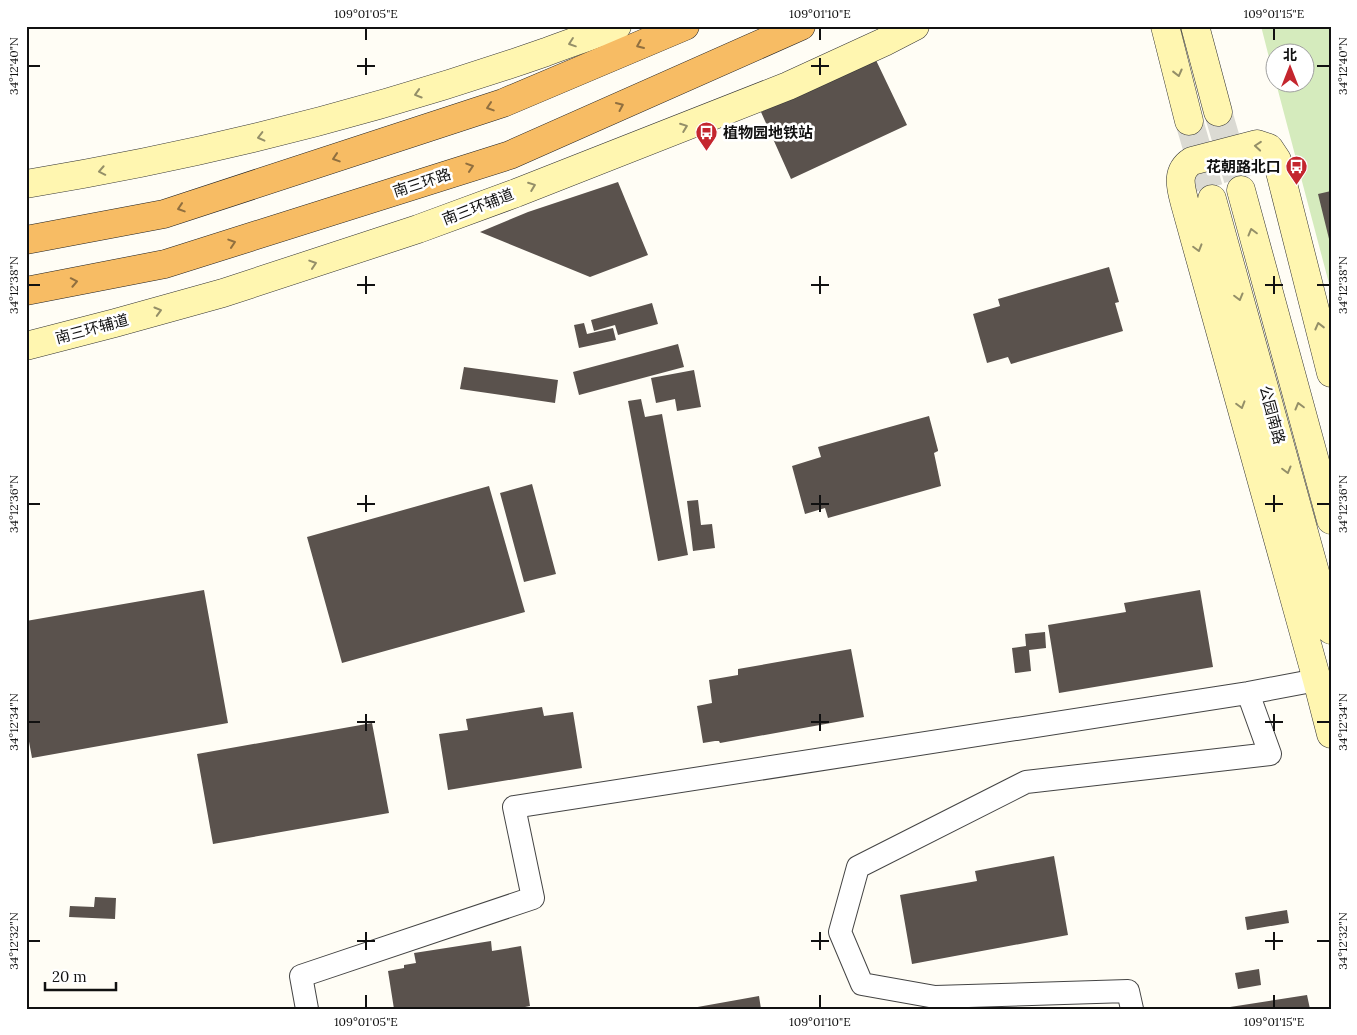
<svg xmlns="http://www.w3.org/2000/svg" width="1357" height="1035" font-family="Lora,'Noto Sans SC',serif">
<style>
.green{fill:#d5ebbd}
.building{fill:#5a524d}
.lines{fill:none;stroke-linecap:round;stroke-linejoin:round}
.secondary-tunnel{stroke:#dbdad3;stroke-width:28;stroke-dasharray:28 14;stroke-linecap:butt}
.minor-casing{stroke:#444;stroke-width:24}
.secondary-casing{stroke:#333;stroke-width:29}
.trunk-casing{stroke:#222;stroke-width:29}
.minor{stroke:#fff;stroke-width:22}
.secondary{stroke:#fff6b0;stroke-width:28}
.trunk{stroke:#f7bc64;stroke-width:28}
.oneway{stroke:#948f68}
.oneway2{stroke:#906f3f}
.ticks{fill:none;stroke:#111;stroke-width:2}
.labels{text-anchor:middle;stroke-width:5;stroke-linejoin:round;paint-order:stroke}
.poi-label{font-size:15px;font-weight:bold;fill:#111;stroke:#fff;text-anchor:start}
.street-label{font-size:15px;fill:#111;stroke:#fff}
.neatline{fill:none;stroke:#111;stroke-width:2}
.ticks-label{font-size:12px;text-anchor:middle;fill:#111}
</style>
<rect width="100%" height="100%" fill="#fffdf5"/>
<path class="green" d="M1261,26H1331V291L1276,83L1304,82V52H1274V77Z"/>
<path class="building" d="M874,56L907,125L791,179L761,112Z
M618,182L648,255L590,277L480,232L528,212Z
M1331,191V243H1330L1318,194Z
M1109,267L1119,302L1115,303L1123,331L1011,364L1008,357L987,363L973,314L1000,306L998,299Z
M652,303L658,324L618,335L615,325L594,331L591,320Z
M584,323L587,334L613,328L616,340L579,348L574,325Z
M678,344L684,367L579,395L573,372Z
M464,367L558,380L555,403L460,389Z
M694,370L701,407L677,411L675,399L656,403L651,378Z
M641,399L645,417L662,414L688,555L658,561L628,401Z
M929,416L938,450V451L934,453L941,486L828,518L825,508L805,514L792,466L821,457L818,447Z
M532,484L556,574L524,582L500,493Z
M489,486L525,612L342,663L307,537Z
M698,500L701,525L712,524L715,548L693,551L687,501Z
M204,590L228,723L32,758L26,725V621Z
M1200,590L1213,667L1059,693L1048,625L1126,612L1124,603Z
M1045,632L1046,648L1029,650L1031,671L1015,673L1012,648L1026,646L1025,634Z
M851,649L864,717L720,743L719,741H715L703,743L697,706L712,703L709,680L738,675V669Z
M542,707L544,716L573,712L582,768L448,790L439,734L468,730L466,719Z
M372,723L389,813L213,844L197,754Z
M1054,856L1068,935L912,964L900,895L977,881L975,871Z
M95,897L116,898L115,919L69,917L70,906L94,907Z
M1287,910L1289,923L1247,930L1245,917Z
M491,941L492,951L521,946L530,1006L515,1009H394L388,971L404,968V965L416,963L414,953Z
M1259,969L1261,985L1238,989L1235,973Z
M1307,995L1310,1009H1230V1007Z
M759,996L761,1009H693L692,1008Z"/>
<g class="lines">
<path class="secondary-tunnel" d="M1218,112L1241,190
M1189,121L1212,199"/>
<defs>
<path id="minor" d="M307,1009L301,976L533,898L514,807L1248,693L1317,680
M1132,1009L1128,991L935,997L862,984L840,932L858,867L1026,782L1270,754L1248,693"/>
<path id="secondary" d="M1165,26L1189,121
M1195,26L1218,112
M26,184C203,155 377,111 546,52C570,43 594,35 617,26
M1241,190L1331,520
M1212,199L1331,630
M26,346L115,323L223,293L418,229L516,193L788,86L884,42L915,26
M1331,373L1277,160L1269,148L1257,144L1192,161C1175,172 1181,188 1185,204L1317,680L1331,734"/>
<path id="trunk" d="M26,240L164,214L503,103L685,26
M26,291L165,264L510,155L801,26"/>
</defs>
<use href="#minor" class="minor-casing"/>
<use href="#secondary" class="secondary-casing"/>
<use href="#trunk" class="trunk-casing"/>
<use href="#minor" class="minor"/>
<use href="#secondary" class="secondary"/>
<use href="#trunk" class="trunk"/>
</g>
<defs><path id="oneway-chevron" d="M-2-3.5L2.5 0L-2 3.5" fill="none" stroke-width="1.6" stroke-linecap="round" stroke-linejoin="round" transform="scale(1.25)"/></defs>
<g class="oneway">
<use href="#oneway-chevron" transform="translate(572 43) rotate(161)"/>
<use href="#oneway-chevron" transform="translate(1178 73) rotate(76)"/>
<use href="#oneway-chevron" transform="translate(418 94) rotate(163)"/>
<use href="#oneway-chevron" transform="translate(684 127) rotate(-21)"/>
<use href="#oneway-chevron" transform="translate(261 137) rotate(166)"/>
<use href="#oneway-chevron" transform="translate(1258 146) rotate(-175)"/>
<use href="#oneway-chevron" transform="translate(102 171) rotate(169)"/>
<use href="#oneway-chevron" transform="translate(532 186) rotate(-21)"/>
<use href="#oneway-chevron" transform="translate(1252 232) rotate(-105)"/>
<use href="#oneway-chevron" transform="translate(1198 248) rotate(74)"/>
<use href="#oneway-chevron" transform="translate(313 264) rotate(-18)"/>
<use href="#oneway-chevron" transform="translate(1239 297) rotate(75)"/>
<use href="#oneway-chevron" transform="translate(158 311) rotate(-16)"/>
<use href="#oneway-chevron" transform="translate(1319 326) rotate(-104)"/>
<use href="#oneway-chevron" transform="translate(1241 405) rotate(74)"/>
<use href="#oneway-chevron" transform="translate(1299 406) rotate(-105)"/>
<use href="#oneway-chevron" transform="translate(1287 470) rotate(75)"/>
</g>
<g class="oneway2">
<use href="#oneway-chevron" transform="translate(640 45) rotate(157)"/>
<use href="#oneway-chevron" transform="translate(620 106) rotate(-24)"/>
<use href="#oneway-chevron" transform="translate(490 107) rotate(162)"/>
<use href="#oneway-chevron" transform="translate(336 158) rotate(162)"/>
<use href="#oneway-chevron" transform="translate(470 167) rotate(-18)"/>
<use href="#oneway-chevron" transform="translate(181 208) rotate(162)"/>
<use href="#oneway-chevron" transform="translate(232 243) rotate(-18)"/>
<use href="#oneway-chevron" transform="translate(74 282) rotate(-11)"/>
</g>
<path class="ticks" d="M366,28V40M820,28V40M1274,28V40M366,58V75M820,58V75M28,66H40M357,66H375M811,66H829M1317,66H1330M366,276V294M820,276V294M1274,276V294M28,285H40M357,285H375M811,285H829M1265,285H1283M1317,285H1330M366,495V512M820,495V512M1274,495V512M28,504H40M357,504H375M811,504H829M1265,504H1283M1317,504H1330M366,714V731M820,714V731M1274,714V731M28,722H40M357,722H375M811,722H829M1265,722H1283M1317,722H1330M366,932V950M820,932V950M1274,932V950M28,941H40M357,941H375M811,941H829M1265,941H1283M1317,941H1330M366,995V1008M820,995V1008M1274,995V1008"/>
<defs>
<symbol id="bus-pin" viewBox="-11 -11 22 30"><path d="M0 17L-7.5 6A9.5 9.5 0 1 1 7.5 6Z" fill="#c4262e" stroke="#fff"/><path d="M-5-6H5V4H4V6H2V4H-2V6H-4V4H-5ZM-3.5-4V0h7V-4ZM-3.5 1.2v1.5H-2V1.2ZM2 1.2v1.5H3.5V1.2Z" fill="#fff"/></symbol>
</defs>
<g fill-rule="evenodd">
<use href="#bus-pin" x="694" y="120" width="25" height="34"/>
<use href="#bus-pin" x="1284" y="154" width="25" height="34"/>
</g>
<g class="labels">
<g class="poi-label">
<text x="723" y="138">植物园地铁站</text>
<text x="1281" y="172" text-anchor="end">花朝路北口</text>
</g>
<g class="street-label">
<text transform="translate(422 183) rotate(-18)" y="5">南三环路</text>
<text transform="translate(478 207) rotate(-21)" y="5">南三环辅道</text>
<text transform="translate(92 329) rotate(-15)" y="5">南三环辅道</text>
<text transform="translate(1272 415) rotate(75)" y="5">公园南路</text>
</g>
</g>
<rect width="1357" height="1035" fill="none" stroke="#ffffff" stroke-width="55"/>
<g transform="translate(1290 68)"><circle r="24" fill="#ffffff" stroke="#a0a0a0"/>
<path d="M0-4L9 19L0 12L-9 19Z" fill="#c4262e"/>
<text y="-8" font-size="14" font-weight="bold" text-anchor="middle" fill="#111111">北</text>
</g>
<path d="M45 982v8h71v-8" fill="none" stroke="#111111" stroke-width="2.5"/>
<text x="52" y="982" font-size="15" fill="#111111" stroke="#ffffff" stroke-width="4" paint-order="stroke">20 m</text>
<rect x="28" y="28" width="1302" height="980" class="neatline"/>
<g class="ticks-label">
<text x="366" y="18">109°01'05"E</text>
<text x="820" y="18">109°01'10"E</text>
<text x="1274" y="18">109°01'15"E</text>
<text transform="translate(14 66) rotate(-90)" y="4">34°12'40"N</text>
<text transform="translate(1343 66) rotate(-90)" y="4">34°12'40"N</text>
<text transform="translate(14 285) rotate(-90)" y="4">34°12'38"N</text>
<text transform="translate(1343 285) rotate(-90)" y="4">34°12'38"N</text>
<text transform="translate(14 504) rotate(-90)" y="4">34°12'36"N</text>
<text transform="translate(1343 504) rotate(-90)" y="4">34°12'36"N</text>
<text transform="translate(14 722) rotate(-90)" y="4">34°12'34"N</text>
<text transform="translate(1343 722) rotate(-90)" y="4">34°12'34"N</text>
<text transform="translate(14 941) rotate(-90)" y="4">34°12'32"N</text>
<text transform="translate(1343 941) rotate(-90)" y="4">34°12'32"N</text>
<text x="366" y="1026">109°01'05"E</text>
<text x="820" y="1026">109°01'10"E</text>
<text x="1274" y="1026">109°01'15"E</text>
</g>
</svg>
